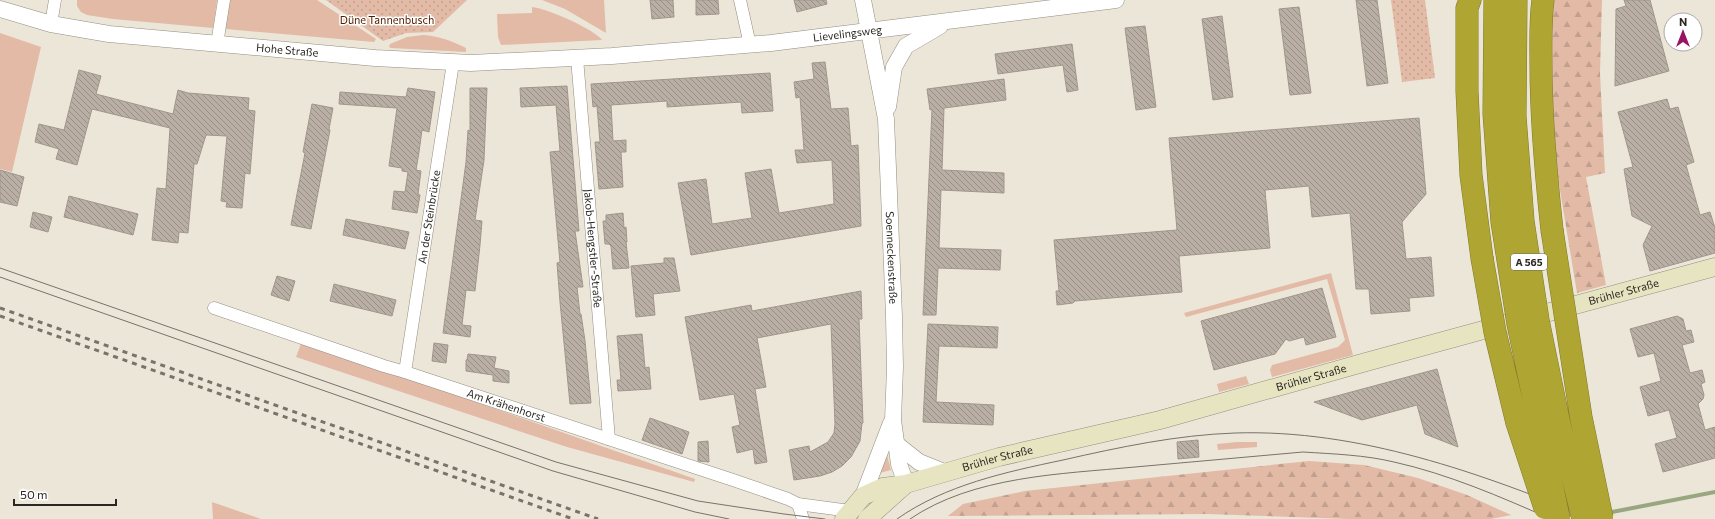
<svg xmlns="http://www.w3.org/2000/svg" width="1715" height="519" font-family="Commissioner,sans-serif">
<style>
.green{fill:#e2baa6}
.forest{fill:url(#forest-firs)}
.park{fill:url(#park-dots)}
.lines{fill:none;stroke-linecap:round;stroke-linejoin:round}
.stream{stroke:#99a781;stroke-width:4}
.building{fill:url(#building-back-hatch);stroke:#a0968b}
.minor-casing{stroke:#938d80;stroke-width:13}
.tertiary-casing{stroke:#938d80;stroke-width:17}
.secondary-casing{stroke:#938d80;stroke-width:19}
.motorway-casing{stroke:#80792d;stroke-width:23}
.minor{stroke:#fff;stroke-width:12}
.tertiary{stroke:#fff;stroke-width:16}
.secondary{stroke:#e7e4c2;stroke-width:18}
.motorway{stroke:#aea533;stroke-width:22}
.tram{stroke:#77736a;stroke-width:1}
.rail{stroke:#77736a;stroke-width:3;stroke-dasharray:5 5;stroke-linecap:butt}
.motorway-bridge-casing{stroke:#80792d;stroke-width:23;stroke-linecap:butt}
.motorway-bridge{stroke:#aea533;stroke-width:22}
.labels{text-anchor:middle;stroke-width:3;stroke-linejoin:round;paint-order:stroke}
.shield{fill:#fff;stroke:#6a6864;stroke-width:1}
.shield-label{font-size:10px;font-weight:bold;fill:#2a2722}
.park-label{font-size:11px;fill:#522000;stroke:#fff}
.street-label{font-size:11px;fill:#2a2722;stroke:#fff}
</style>
<defs>
<pattern id="forest-firs" width="22" height="20" patternUnits="userSpaceOnUse"><rect width="22" height="20" fill="#e2baa6"/><path d="M5 1l3.5 6h-7zM16 11l3.5 6h-7z" fill="#c2a08f"/></pattern>
<pattern id="park-dots" width="8" height="8" patternUnits="userSpaceOnUse"><rect width="8" height="8" fill="#e2baa6"/><path d="M2 2h.1M6 6h.1" fill="none" stroke="#c2a08f" stroke-width="1.8" stroke-linecap="round"/></pattern>
<pattern id="building-back-hatch" width="6" height="6" patternUnits="userSpaceOnUse"><rect width="6" height="6" fill="#baafa4"/><path d="M-1 5l2 2M0 0l6 6M5-1l2 2" fill="none" stroke="#978e85"/></pattern>
</defs>
<rect width="100%" height="100%" fill="#ece6d8"/>
<path class="green" d="M77,0H217L213,28L113,19L87,15L81,12L77,6Z
M228,0H317L376,39L374,42L226,29Z
M542,0H604L606,33L565,9Z
M532,7C546,8 594,29 602,40L501,45L498,37L497,14L532,13Z
M0,33L41,47L12,172L0,169Z
M423,35C439,36 452,41 466,48V52L391,48L389,47L390,44L407,37Z
M1331,273L1353,355L1272,377L1270,370L1272,365L1338,347L1345,340L1327,279L1186,317L1184,313Z
M302,341L695,479L694,482L567,447L296,357Z
M1246,376L1249,384L1219,392L1217,384Z
M1237,442H1257V447L1218,450L1217,444Z
M887,455L891,470L880,473Z
M212,502L261,519H213Z"/>
<path class="forest" d="M1553,0H1602L1600,73L1605,173L1586,177L1606,285L1577,293L1557,172L1553,134L1552,10Z
M1309,461L1364,465L1418,478L1467,495L1511,515L1491,519H1349L1207,514L948,516L963,504L1025,491Z"/>
<path class="park" d="M326,0H467L433,32L406,33L383,41Z
M1391,0H1425L1435,78L1402,82Z"/>
<g class="lines">
<path class="stream" d="M1612,512L1715,492"/>
</g>
<path class="building" d="M650,0H673L674,17L652,19Z
M696,0H718L719,14L696,15Z
M794,0H826L827,4L797,12Z
M1356,0H1377L1388,83L1367,86Z
M1624,0H1650L1669,71L1615,86L1616,9L1626,6Z
M1299,7L1311,93L1290,95L1279,9Z
M1222,16L1233,97L1213,100L1202,19Z
M1145,26L1156,107L1136,110L1125,28Z
M1072,44L1078,90L1067,92L1063,65L998,74L995,54Z
M825,62L831,109L848,108L851,146L858,145L861,226L691,255L678,183L706,179L712,224L752,218L745,173L771,169L779,213L834,204L832,160L797,163L795,150H804L800,97L796,98L794,82L814,79L812,63Z
M79,70L101,76L96,94L173,114L178,90L188,93L249,98L248,110L255,111L250,174L245,173L242,208L226,207L227,202L221,201L227,136L206,135L197,164H194L188,233L179,232L178,243L152,240L157,188L166,189L170,128L92,109L77,165L56,159L59,149L35,142L39,124L64,130Z
M770,73L773,111L742,113L741,102L667,107V101L611,105L613,141L626,140V152H621L623,187L599,189L595,142H600L597,106L593,107L591,84Z
M1004,79L1006,100L944,108L942,170L1004,173V193L941,190L939,248L1001,250L1000,270L938,268L936,315H923L932,109L930,110L927,89Z
M567,86L579,231H575L583,287H577L580,314H581L585,341L591,403L570,404L560,302L557,263L560,262L550,152L560,151L556,105L521,107L520,88Z
M408,88L435,92L429,132L422,130L419,152L416,170L421,171L418,194L420,195L417,213L392,209L394,191L405,192L408,172L402,171V168L389,166L397,108L339,104L340,92L406,97Z
M470,88H487L484,160L475,220L482,221L480,245L475,291L466,290L462,325L471,326L470,337L443,333L466,162L468,130L470,131Z
M1667,99L1670,109L1678,107L1694,162L1686,165L1700,215L1710,212L1715,228V253L1650,271L1643,245L1652,226L1632,216L1624,169L1633,167L1618,112Z
M312,104L333,108L329,129L330,130L311,229L291,225L305,153L303,152Z
M1419,118L1426,194L1402,222L1406,259L1431,257L1434,296L1409,298L1410,311L1371,314L1369,289H1356L1350,213L1312,217L1309,186L1265,190L1270,248L1179,256L1182,292L1075,301L1073,303L1057,305L1056,291H1059L1054,240L1177,230L1169,138Z
M0,170L24,177L17,206L0,202Z
M69,196L138,214L133,235L64,217Z
M33,212L52,217L48,232L30,227Z
M623,213L624,228L626,227L627,242H626L629,268L613,269L611,246L609,244H605L603,221H606V215Z
M346,219L409,232L405,249L343,235Z
M664,258H674L680,291L653,294L655,315L636,317L631,266L664,263Z
M277,276L295,281L289,301L271,295Z
M334,284L396,300L392,316L330,301Z
M1322,288L1336,337L1306,345L1304,337L1289,341L1286,339L1275,354L1214,370L1201,321Z
M861,291L862,319H859L863,423H862L860,441L851,457L842,466L832,472L820,476L794,480L789,450L809,446L810,452L828,442L834,433L835,424L831,324L757,338L766,387L755,389L767,462L755,464L753,449L737,453L732,427L740,425L734,394L700,400L685,317L751,305L752,311Z
M1677,316L1683,319L1686,331L1691,330L1694,342L1682,345L1690,373L1702,370L1705,382L1701,384L1704,395L1703,399L1698,404L1705,430L1715,427V458L1663,472L1655,444L1677,438L1669,410L1648,416L1640,387L1661,381L1654,353L1638,357L1630,329Z
M928,324L998,327L997,348L939,346L938,364L936,402L994,405L993,425L923,422Z
M642,334L645,368L649,367L651,389L618,391L617,380H621L617,336Z
M434,343L448,345L446,363L432,361Z
M468,354L496,357L494,368L509,371V383L493,381V375L466,371V360H467Z
M1437,369L1458,447L1425,434L1417,405L1362,420L1314,402Z
M650,418L689,432L682,454L642,440Z
M1198,440L1199,457L1178,459L1177,442Z
M708,441L709,462L698,461V442Z"/>
<g class="lines">
<defs>
<g id="minor">
<path d="M740,0L750,45"/>
<path d="M51,24L55,0"/>
<path d="M217,44L224,0"/>
<path id="s1" d="M577,58L609,439"/>
<path id="s2" d="M214,308L384,366L405,372L733,480L788,499L798,504L850,511"/>
<path id="s3" d="M405,372L453,63"/>
<path d="M798,504L803,519"/>
</g>
<g id="tertiary">
<path id="s4" d="M863,0L886,119L894,316L895,367L893,420L899,464L906,484"/>
<path id="s5" d="M0,9L51,24L109,34L375,58L471,63L612,56L771,43L1116,0"/>
<path d="M888,107L894,67L906,46L940,26"/>
<path d="M895,443L919,462L944,472"/>
<path d="M863,496L891,423"/>
</g>
<g id="secondary">
<path id="s6" d="M844,519L863,496L883,487L906,484L999,457L1160,420L1366,362L1715,267"/>
<path d="M867,519L906,484"/>
</g>
<path id="motorway" d="M1470,0L1467,8V91L1471,175L1482,258
M1543,0C1540,21 1541,43 1541,65C1541,120 1546,175 1552,230"/>
</defs>
<use href="#minor" class="minor-casing"/>
<use href="#tertiary" class="tertiary-casing"/>
<use href="#secondary" class="secondary-casing"/>
<use href="#motorway" class="motorway-casing"/>
<use href="#minor" class="minor"/>
<use href="#tertiary" class="tertiary"/>
<use href="#secondary" class="secondary"/>
<use href="#motorway" class="motorway"/>
<path class="tram" d="M0,268L556,462L698,501L784,514L825,519
M0,277L553,471L695,512L729,519
M897,519C945,485 1006,472 1063,460C1120,447 1177,435 1235,433C1359,429 1480,473 1593,519
M910,519C973,476 1061,474 1135,467C1191,462 1247,457 1303,452C1334,454 1365,455 1394,462C1448,474 1501,497 1551,519"/>
<path class="rail" d="M0,308L598,519
M0,316L573,519"/>
<defs>
<path id="motorway-bridge" d="M1495,0L1494,114L1502,222L1518,324L1559,519
M1516,0L1515,116L1523,221L1538,320L1559,422L1583,519
M1552,230L1581,417L1602,518
M1482,258L1495,332L1517,423L1545,508"/>
</defs>
<use href="#motorway-bridge" class="motorway-bridge-casing"/>
<use href="#motorway-bridge" class="motorway-bridge"/>
</g>
<g class="labels">
<rect class="shield" x="1511" y="254" width="36" height="16" rx="3"/>
<g class="shield-label">
<text x="1529" y="266">A 565</text>
</g>
<g class="park-label">
<text x="387" y="24">Düne Tannenbusch</text>
</g>
<g class="street-label">
<text dy="4" stroke="none"><textPath href="#s5" startOffset="853">Lievelingsweg</textPath></text>
<text dy="4" stroke="none"><textPath href="#s5" startOffset="291">Hohe Straße</textPath></text>
<text dy="4" stroke="none"><textPath href="#s3" startOffset="157">An der Steinbrücke</textPath></text>
<text dy="4" stroke="none"><textPath href="#s1" startOffset="191">Jakob-Hengstler-Straße</textPath></text>
<text dy="4" stroke="none"><textPath href="#s4" startOffset="260">Soenneckenstraße</textPath></text>
<text dy="4" stroke="none"><textPath href="#s6" startOffset="818">Brühler Straße</textPath></text>
<text dy="4" stroke="none"><textPath href="#s6" startOffset="494">Brühler Straße</textPath></text>
<text dy="4" stroke="none"><textPath href="#s2" startOffset="308">Am Krähenhorst</textPath></text>
<text dy="4" stroke="none"><textPath href="#s6" startOffset="170">Brühler Straße</textPath></text>
</g>
</g>
<g transform="translate(1683 32)"><circle r="19" fill="#ffffff" stroke="#aaa9a7"/>
<path d="M0-3L7 15L0 10L-7 15Z" fill="#9a1264"/>
<text y="-6" font-size="11" font-weight="bold" text-anchor="middle" fill="#2a2722">N</text>
</g>
<path d="M14 499v6h102v-6" fill="none" stroke="#2a2722" stroke-width="2"/>
<text x="20" y="499" font-size="12" fill="#2a2722" stroke="#ffffff" stroke-width="3" paint-order="stroke">50 m</text>
</svg>
